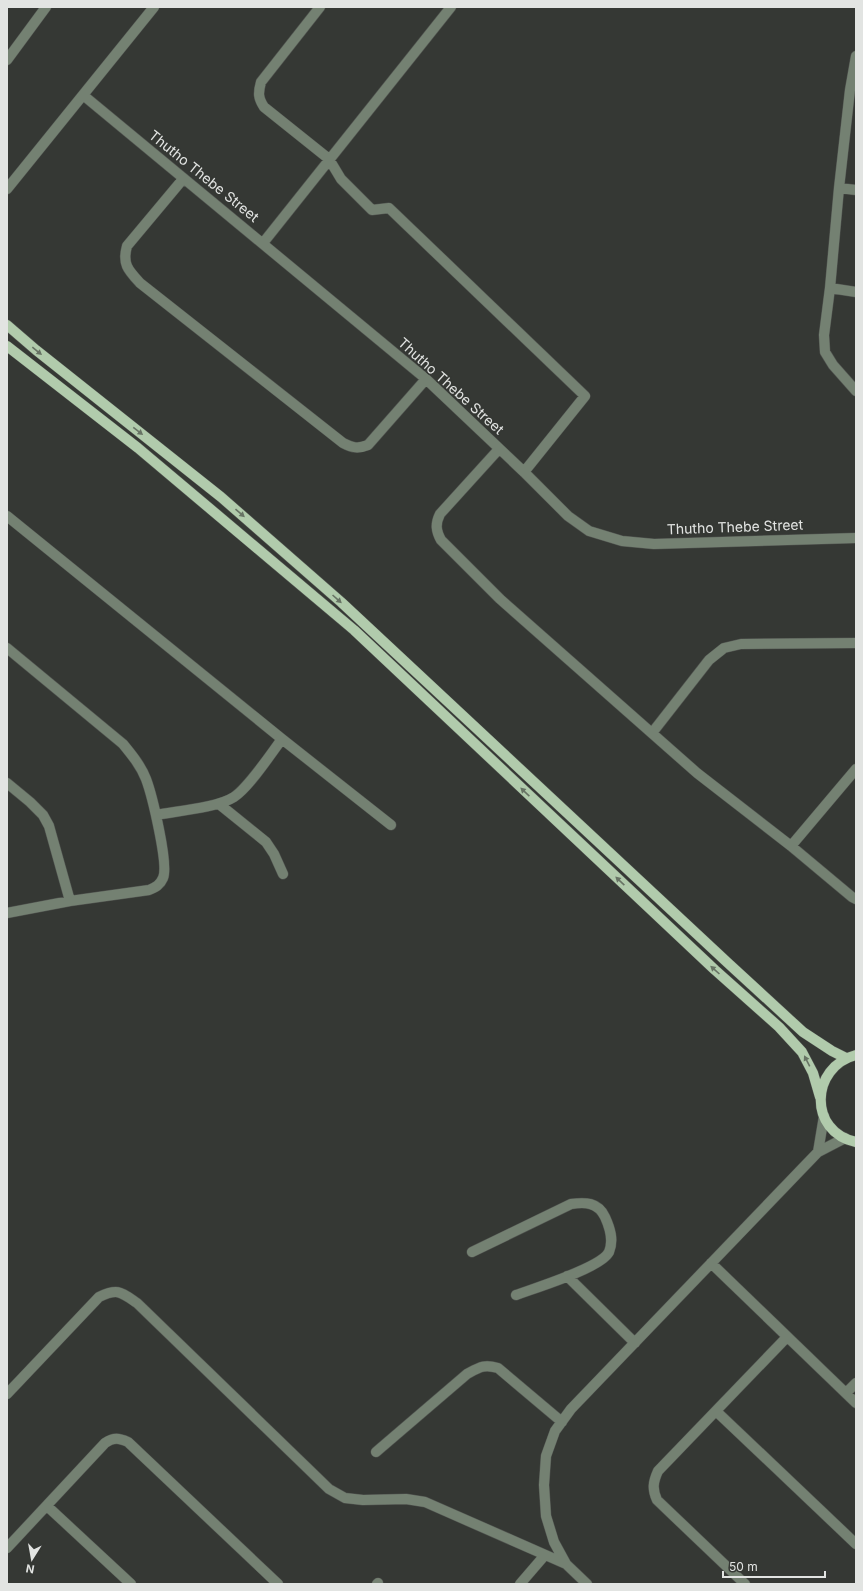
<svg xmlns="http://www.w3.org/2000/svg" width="863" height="1591" font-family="Inter,sans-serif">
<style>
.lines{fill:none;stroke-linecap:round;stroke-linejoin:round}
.minor-casing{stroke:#515450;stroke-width:11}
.major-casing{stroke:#515450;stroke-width:11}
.minor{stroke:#748172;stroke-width:10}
.major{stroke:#b1cbac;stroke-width:10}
.oneway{fill:#677364}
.labels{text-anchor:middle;stroke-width:3;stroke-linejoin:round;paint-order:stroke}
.street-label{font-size:14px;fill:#e2e4e2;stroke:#353834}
</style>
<rect width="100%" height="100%" fill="#353834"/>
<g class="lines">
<defs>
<path id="minor" d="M320,7L261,82C258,93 258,98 264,107L329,159L341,179L372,210L389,208L585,396L524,472
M856,56L850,90L839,188L830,288L824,335L825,352L833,365L856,391
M7,60L46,7
M83,95L426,379L524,472L568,516L589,531L622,541L654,544L856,538
M183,179L127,246C122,264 128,270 140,283L343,443C353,448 358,449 368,445L426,379
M839,188L856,190
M7,189L154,7
M263,243L451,7
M830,288L856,292
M499,449L440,514C435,524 436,531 441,540L500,599L697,773L791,846L852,897L856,899
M7,516L282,739L391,825
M7,648L123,744C132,755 141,766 146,779C152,795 169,865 163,878C160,885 156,887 149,890L70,901L7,913
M652,733L709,660L724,648L741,644L856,643
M7,783L30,802L43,815L49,826L70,901
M219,804L266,842L274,854L283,874
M156,815C177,811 217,808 234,797C249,787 270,755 282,739
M791,846L856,769
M818,1152L824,1116
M472,1252L571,1204C585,1202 598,1202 605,1217C610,1228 614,1240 609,1252C601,1268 535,1288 516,1295
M711,1263L856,1403
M567,1276L635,1343
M846,1393L856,1383
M7,1394L99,1297C118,1288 121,1292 137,1303L329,1489L345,1498L363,1500L406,1499L425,1502L566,1564
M716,1411L856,1544
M376,1452L467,1374C480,1367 484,1364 498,1368L562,1422
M47,1506L131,1584
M7,1548L105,1443C114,1437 119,1438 128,1442L278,1584
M377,1584L378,1583
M520,1584L545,1555
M587,1584L566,1564L554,1542L546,1516L544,1485L546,1456L555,1431L571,1409L818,1152L845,1138
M745,1584L657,1500C652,1489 653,1482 658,1471L787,1337"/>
<path id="major" d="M7,325L36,350L221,497L341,602L729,964L803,1032L832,1051L846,1058
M7,346L138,448L354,630L715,970L779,1027L802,1052L813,1073L820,1097
M856,1055C810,1067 808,1132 856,1142"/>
</defs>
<use href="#minor" class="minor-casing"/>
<use href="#major" class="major-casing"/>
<use href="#minor" class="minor"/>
<use href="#major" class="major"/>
</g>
<defs><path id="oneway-solid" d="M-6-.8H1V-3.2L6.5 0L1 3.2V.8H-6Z"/></defs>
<g class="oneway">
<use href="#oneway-solid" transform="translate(37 351) rotate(39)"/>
<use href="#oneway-solid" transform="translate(138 431) rotate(38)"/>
<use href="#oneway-solid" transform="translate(240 513) rotate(41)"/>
<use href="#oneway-solid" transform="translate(337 599) rotate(42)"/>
<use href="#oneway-solid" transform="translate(525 792) rotate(-137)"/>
<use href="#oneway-solid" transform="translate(620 881) rotate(-137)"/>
<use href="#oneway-solid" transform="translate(715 970) rotate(-138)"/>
<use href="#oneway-solid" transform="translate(807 1061) rotate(-117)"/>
</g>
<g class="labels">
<g class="street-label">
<text transform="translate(204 176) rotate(39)" y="5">Thutho Thebe Street</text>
<text transform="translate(451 386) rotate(42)" y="5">Thutho Thebe Street</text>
<text transform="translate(735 527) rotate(-2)" y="5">Thutho Thebe Street</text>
</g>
</g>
<rect width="863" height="1591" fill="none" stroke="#e2e4e2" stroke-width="16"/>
<g transform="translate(32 1559) rotate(191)" stroke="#353834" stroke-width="3" paint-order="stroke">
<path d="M0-3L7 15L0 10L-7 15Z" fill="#e2e4e2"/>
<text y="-6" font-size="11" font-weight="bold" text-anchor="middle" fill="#e2e4e2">N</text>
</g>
<path d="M723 1571v6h102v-6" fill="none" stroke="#e2e4e2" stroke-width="2"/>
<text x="729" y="1571" font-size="12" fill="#e2e4e2" stroke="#353834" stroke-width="3" paint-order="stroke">50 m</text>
</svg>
